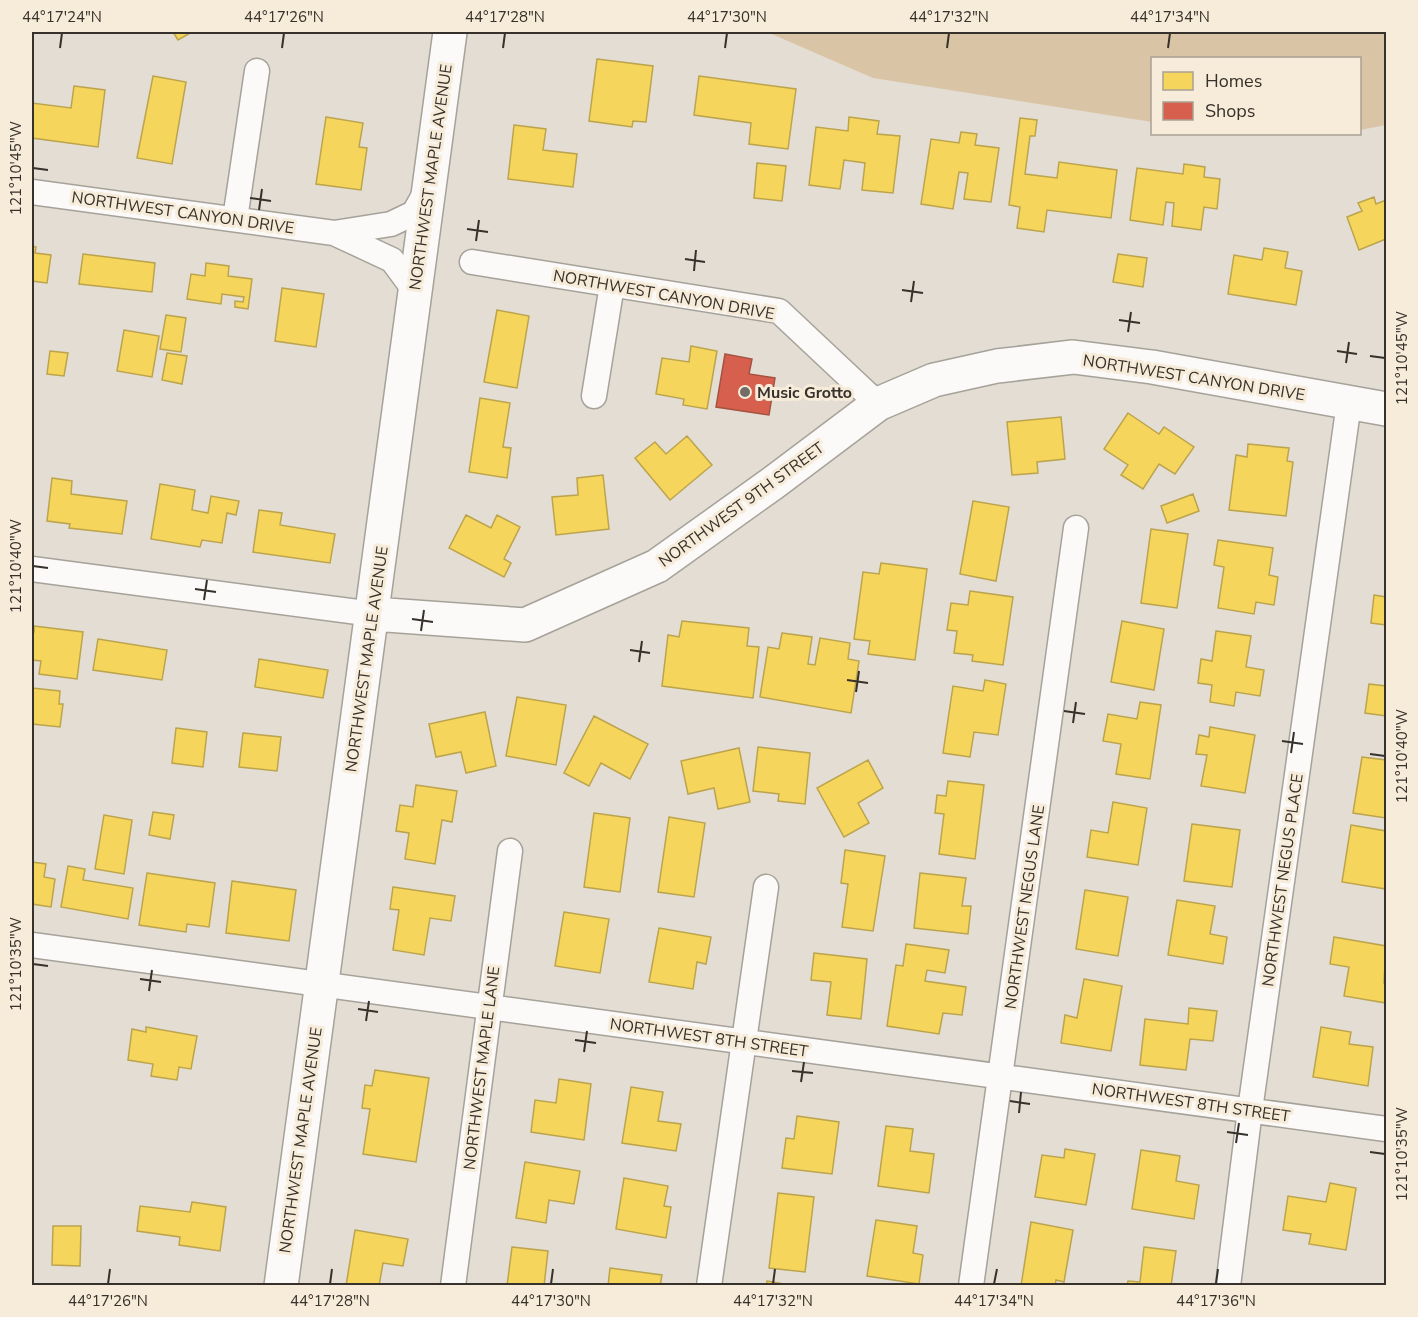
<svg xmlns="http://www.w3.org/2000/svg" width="1418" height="1317" font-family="'Nunito Sans',sans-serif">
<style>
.green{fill:#d9c5a6}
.homes{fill:#f6d55c;stroke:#bca44d;stroke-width:1.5}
.shops{fill:#d6604d;stroke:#a65242;stroke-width:1.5}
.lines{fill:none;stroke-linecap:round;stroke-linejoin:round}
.street-casing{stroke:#a6a29a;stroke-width:27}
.secondary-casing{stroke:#a6a29a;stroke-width:36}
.street{stroke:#fbfaf8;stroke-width:24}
.secondary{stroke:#fbfaf8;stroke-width:33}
.ticks{fill:none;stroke:#36312a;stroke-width:2}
.poi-dot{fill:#736d65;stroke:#f7ebd9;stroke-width:2}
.labels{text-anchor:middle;stroke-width:6;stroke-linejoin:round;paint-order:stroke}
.street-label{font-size:16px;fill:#36312a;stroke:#f7ebd9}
.poi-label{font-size:16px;font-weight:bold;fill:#36312a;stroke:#f7ebd9;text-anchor:start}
.neatline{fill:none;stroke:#36312a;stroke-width:2}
.ticks-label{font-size:15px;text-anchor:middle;fill:#36312a}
</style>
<rect width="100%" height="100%" fill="#e3ddd3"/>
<path class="green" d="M767,32H1386V125L1360,130V58H1152V122L873,78Z"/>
<path class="homes" d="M173,32H192L178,40Z
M597,59L653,66L646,122L633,121L632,127L589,121Z
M153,76L186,82L172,164L137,158Z
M699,76L796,89L788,149L749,144L751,123L694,115Z
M74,86L105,90L98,147L32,138V103L71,108Z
M326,117L363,123L359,147L367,148L361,190L316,184Z
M849,117L879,121L877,134L900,136L893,193L862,190L865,163L844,160L840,189L809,185L816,127L848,131Z
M1020,118L1037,120L1035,136H1030L1025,174L1057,178L1059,162L1117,170L1111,218L1047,210L1044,232L1017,228L1020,207L1009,205Z
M514,125L546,129L543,150L577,154L573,187L508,179Z
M961,132L977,134L975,145L999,148L991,202L964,199L968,173L959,172L953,209L921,204L931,139L959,143Z
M757,163L786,166L782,201L754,198Z
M1184,164L1205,167L1204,177L1220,179L1217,209L1204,207L1201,230L1172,226L1174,203L1166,202L1163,225L1130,220L1137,168L1183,174Z
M1374,197L1376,204L1386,200V239L1359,250L1347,217L1362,211L1358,203Z
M32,246L36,247L35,253L51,255L47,283L32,281Z
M1264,248L1288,252L1285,268L1302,271L1296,305L1228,294L1234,255L1262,260Z
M83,254L155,263L152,292L79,284Z
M1118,254L1147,258L1143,287L1113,282Z
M206,263L229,266L228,276L252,279L248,309L235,307V301L243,302L244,297L222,294L221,304L187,299L191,274L205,276Z
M282,288L324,294L316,347L275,341Z
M497,310L529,316L517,388L484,382Z
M166,315L186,318L181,352L160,349Z
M124,330L159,336L152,377L117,371Z
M691,346L717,351L707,409L683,405L684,399L656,394L662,358L689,362Z
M50,351L68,353L64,376L47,374Z
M167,353L187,356L182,384L162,380Z
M480,398L510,403L503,447L511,448L507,478L469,472Z
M1128,413L1159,434L1164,427L1194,447L1175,474L1159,464L1143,489L1121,475L1128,465L1104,449Z
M1061,417L1065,459L1037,462L1038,473L1012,475L1007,422Z
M687,436L712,465L670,500L635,458L655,442L666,454Z
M1248,444L1289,448L1287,461L1293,462L1286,516L1229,510L1236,455L1247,457Z
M603,475L609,529L556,535L552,497L578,495L577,478Z
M52,478L72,481L71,494L127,501L122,534L69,528L70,524L47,521Z
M160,484L195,490L192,510L208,513L211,496L239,501L236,515L227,513L222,543L202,540L200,547L151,539Z
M1193,494L1199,511L1167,523L1161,506Z
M973,501L1009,507L996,581L960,574Z
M259,510L282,513L280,525L335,534L330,563L253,552Z
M466,515L491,528L497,515L520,527L504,559L511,563L504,577L449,548Z
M1151,529L1188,534L1177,608L1141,603Z
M1218,540L1273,548L1269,575L1278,577L1274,605L1256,602L1254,614L1218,608L1224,567L1214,565Z
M881,563L927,569L915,660L868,654L870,641L854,639L863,572L879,574Z
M970,591L1013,597L1003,665L972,661L973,655L954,653L957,631L947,630L951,603L968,605Z
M1374,595L1386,597V625L1371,623Z
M682,621L749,628L747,646L759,647L753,698L662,686L668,635L679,637Z
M1122,621L1164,629L1154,690L1111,682Z
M34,626L83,632L77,679L39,674L41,661L32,660V632H34Z
M1216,631L1251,636L1246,667L1264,670L1260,696L1236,692L1234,706L1210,702L1212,685L1198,683L1201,659L1212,661Z
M782,633L812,637L808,664L815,665L820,638L850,643L848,659L859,661L851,713L760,697L768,647L779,649Z
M98,639L167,650L162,680L93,670Z
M259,659L328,670L323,698L255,687Z
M985,680L1006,684L998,735L974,732L970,757L943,753L953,686L983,691Z
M1369,684L1386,686V716L1365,713Z
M32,688L60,691L59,704H63L60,727L32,724Z
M517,697L566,705L556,765L506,756Z
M1140,702L1161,705L1150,779L1116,774L1121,744L1103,741L1108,714L1137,719Z
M485,712L496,766L466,773L461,752L436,757L429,724Z
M594,716L648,744L630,779L601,763L589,786L564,773Z
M1210,727L1255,735L1245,793L1201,786L1207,755L1196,754L1199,735L1209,737Z
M176,728L207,732L203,767L172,763Z
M243,733L281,737L277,771L239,767Z
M758,747L810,753L805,804L778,801L779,794L753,791Z
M739,748L750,802L718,809L714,788L688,794L681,761Z
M1362,757L1386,760V818L1353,813Z
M868,760L883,788L858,803L869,823L844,837L817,788Z
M948,781L984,785L975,859L939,854L944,814L935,813L937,795L946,796Z
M416,785L457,791L452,822L442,820L435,864L405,859L409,833L396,831L400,805L413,807Z
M1113,802L1147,808L1138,865L1087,857L1091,830L1108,833Z
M153,812L174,815L170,839L149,835Z
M594,813L630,818L620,892L584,887Z
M104,815L132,820L124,874L95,869Z
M669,817L705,823L694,897L658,892Z
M1192,824L1240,830L1232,887L1184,881Z
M1351,825L1386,831V889L1342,882Z
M845,850L885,856L873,931L842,927L848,884L841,883Z
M32,862L46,864L44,877L55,879L51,907L32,904Z
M68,866L85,869L83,880L133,888L128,919L61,907Z
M147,873L215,883L209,927L187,924L186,932L139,925Z
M920,873L966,878L962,906H971L968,934L914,928Z
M232,881L296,890L289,941L226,933Z
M393,887L455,896L451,921L430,918L424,955L393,950L399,910L390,909Z
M1085,890L1128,897L1118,956L1076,949Z
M1177,900L1215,906L1210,934L1227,937L1223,964L1168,955Z
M564,912L609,919L600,973L555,966Z
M659,928L711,937L706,964L697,962L693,989L649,982Z
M1334,937L1386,946L1384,983L1386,984V1003L1344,996L1349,967L1330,964Z
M906,944L949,950L945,973L927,970L925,981L966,987L962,1015L943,1013L939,1034L887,1026L896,965L903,966Z
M814,953L867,959L861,1019L827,1015L831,982L811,980Z
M1084,979L1122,986L1111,1051L1061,1043L1065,1015L1077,1018Z
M1189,1008L1217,1011L1213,1041L1190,1039L1186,1070L1140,1065L1145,1019L1188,1024Z
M146,1027L197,1036L191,1069L179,1067L177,1080L151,1076L153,1064L128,1060L132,1029L146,1032Z
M1321,1027L1351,1032L1349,1044L1373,1047L1368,1086L1313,1077Z
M375,1070L429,1078L416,1162L363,1154L370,1109L362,1108L365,1085L372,1086Z
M559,1079L591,1084L584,1140L531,1132L535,1100L556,1103Z
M631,1087L663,1092L658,1121L681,1124L676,1151L622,1143Z
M797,1116L839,1122L832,1174L782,1168L786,1138L794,1139Z
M886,1126L913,1129L910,1151L934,1154L929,1193L878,1186Z
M1065,1149L1095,1154L1086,1205L1035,1197L1042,1155L1064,1158Z
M1141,1150L1180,1156L1176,1181L1199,1185L1194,1219L1132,1209Z
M525,1162L580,1171L574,1204L549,1200L546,1223L516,1218Z
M624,1178L668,1186L664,1206L671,1207L666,1238L616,1229Z
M1330,1183L1356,1188L1346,1250L1309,1244L1311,1234L1283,1230L1288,1196L1326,1202Z
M778,1193L814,1197L805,1272L769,1268Z
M192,1202L226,1207L220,1251L179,1245L180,1237L137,1231L140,1206L190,1212Z
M876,1220L917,1226L913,1253L923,1255L919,1284L867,1276Z
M1031,1222L1073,1230L1064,1282L1056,1280L1055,1286H1021Z
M53,1226H81L80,1266L52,1265Z
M355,1230L408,1239L403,1266L383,1263L379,1286H346Z
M512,1247L548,1251L544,1286H507Z
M1144,1247L1176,1251L1171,1286H1127L1128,1281L1140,1282Z
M610,1268L662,1275L660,1286H608Z
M767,1281L795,1286H766Z"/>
<path class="shops" d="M725,354L752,359L749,374L775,378L769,415L716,407Z"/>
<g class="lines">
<defs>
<path id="street" d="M32,192L334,233L391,224L414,213L427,190
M235,219L257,71
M334,233L392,260L415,291
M472,262L779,311L878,404
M594,396L612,285
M32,569L373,614
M32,945L1386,1129
M453,1286L510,851
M709,1286L766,887
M971,1286L1076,528
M1228,1286L1250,1110L1349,403"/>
<path id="secondary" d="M373,614L525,625L657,566L773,483L878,404L934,380L997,366L1073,357L1152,367L1386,409
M281,1286L450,32"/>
</defs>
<use href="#street" class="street-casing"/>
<use href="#secondary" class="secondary-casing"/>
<use href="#street" class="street"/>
<use href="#secondary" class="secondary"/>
</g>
<path class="ticks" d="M60,48L62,33M282,48L284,33M503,48L505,33M725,48L727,33M947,48L949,33M1168,48L1170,33M33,168L48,170M250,198L271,201M259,210L262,189M467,229L488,232M476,241L479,220M685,259L705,262M694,271L696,250M902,290L923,293M911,302L914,281M1119,320L1140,323M1128,332L1131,312M1337,351L1357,354M1370,356L1385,358M1346,363L1349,342M33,566L48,568M195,589L216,592M204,600L207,580M412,619L433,622M421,631L424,610M630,650L650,653M639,662L642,641M847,680L868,683M856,692L859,671M1064,711L1085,714M1073,723L1076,702M1282,741L1303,744M1291,753L1294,732M1370,754L1385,756M33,964L48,966M140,979L161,982M149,991L152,970M358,1009L378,1012M366,1021L369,1001M575,1040L596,1043M584,1052L587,1031M792,1071L813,1073M801,1082L804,1062M1010,1101L1030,1104M1019,1113L1021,1092M1227,1132L1248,1135M1236,1143L1239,1123M1370,1152L1385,1154M108,1284L110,1269M330,1284L332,1269M551,1284L553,1269M773,1284L775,1269M994,1284L997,1269M1216,1284L1218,1269"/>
<circle class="poi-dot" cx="745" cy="392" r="6"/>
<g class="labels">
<g class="street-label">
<text transform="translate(430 177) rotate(-82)" y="6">NORTHWEST MAPLE AVENUE</text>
<text transform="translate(183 212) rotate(8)" y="6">NORTHWEST CANYON DRIVE</text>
<text transform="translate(664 294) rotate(10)" y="6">NORTHWEST CANYON DRIVE</text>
<text transform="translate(1194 377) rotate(9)" y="6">NORTHWEST CANYON DRIVE</text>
<text transform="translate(741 504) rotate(-36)" y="6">NORTHWEST 9TH STREET</text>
<text transform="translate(366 659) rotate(-82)" y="6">NORTHWEST MAPLE AVENUE</text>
<text transform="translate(1282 880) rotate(-82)" y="6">NORTHWEST NEGUS PLACE</text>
<text transform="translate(1024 907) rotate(-82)" y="6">NORTHWEST NEGUS LANE</text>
<text transform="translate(709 1037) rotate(8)" y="6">NORTHWEST 8TH STREET</text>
<text transform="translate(481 1068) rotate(-83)" y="6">NORTHWEST MAPLE LANE</text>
<text transform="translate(1191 1102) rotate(8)" y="6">NORTHWEST 8TH STREET</text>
<text transform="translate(300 1140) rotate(-82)" y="6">NORTHWEST MAPLE AVENUE</text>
</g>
<g class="poi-label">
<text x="757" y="398">Music Grotto</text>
</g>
</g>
<rect width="1418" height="1317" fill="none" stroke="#f7ebd9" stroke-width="66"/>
<rect x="1151" y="57" width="210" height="78" fill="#f7ebd9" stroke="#aaa193" stroke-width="1.5"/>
<rect x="1163" y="72" width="30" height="18" fill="#f6d55c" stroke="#aaa193" stroke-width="1.5"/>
<text x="1205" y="87" font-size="18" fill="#36312a">Homes</text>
<rect x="1163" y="102" width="30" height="18" fill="#d6604d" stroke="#aaa193" stroke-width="1.5"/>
<text x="1205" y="117" font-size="18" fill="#36312a">Shops</text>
<rect x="33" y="33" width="1352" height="1251" class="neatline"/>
<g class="ticks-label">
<text x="62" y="22">44°17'24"N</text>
<text x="284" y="22">44°17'26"N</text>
<text x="505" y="22">44°17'28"N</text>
<text x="727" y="22">44°17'30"N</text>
<text x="949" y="22">44°17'32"N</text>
<text x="1170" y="22">44°17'34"N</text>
<text transform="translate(16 168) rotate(-90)" y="5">121°10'45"W</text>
<text transform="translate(1402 358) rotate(-90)" y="5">121°10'45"W</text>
<text transform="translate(16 566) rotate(-90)" y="5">121°10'40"W</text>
<text transform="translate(1402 756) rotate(-90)" y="5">121°10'40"W</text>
<text transform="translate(16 964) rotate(-90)" y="5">121°10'35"W</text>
<text transform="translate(1402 1154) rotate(-90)" y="5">121°10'35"W</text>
<text x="108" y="1306">44°17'26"N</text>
<text x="330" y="1306">44°17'28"N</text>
<text x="551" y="1306">44°17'30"N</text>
<text x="773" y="1306">44°17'32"N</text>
<text x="994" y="1306">44°17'34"N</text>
<text x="1216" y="1306">44°17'36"N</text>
</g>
</svg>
